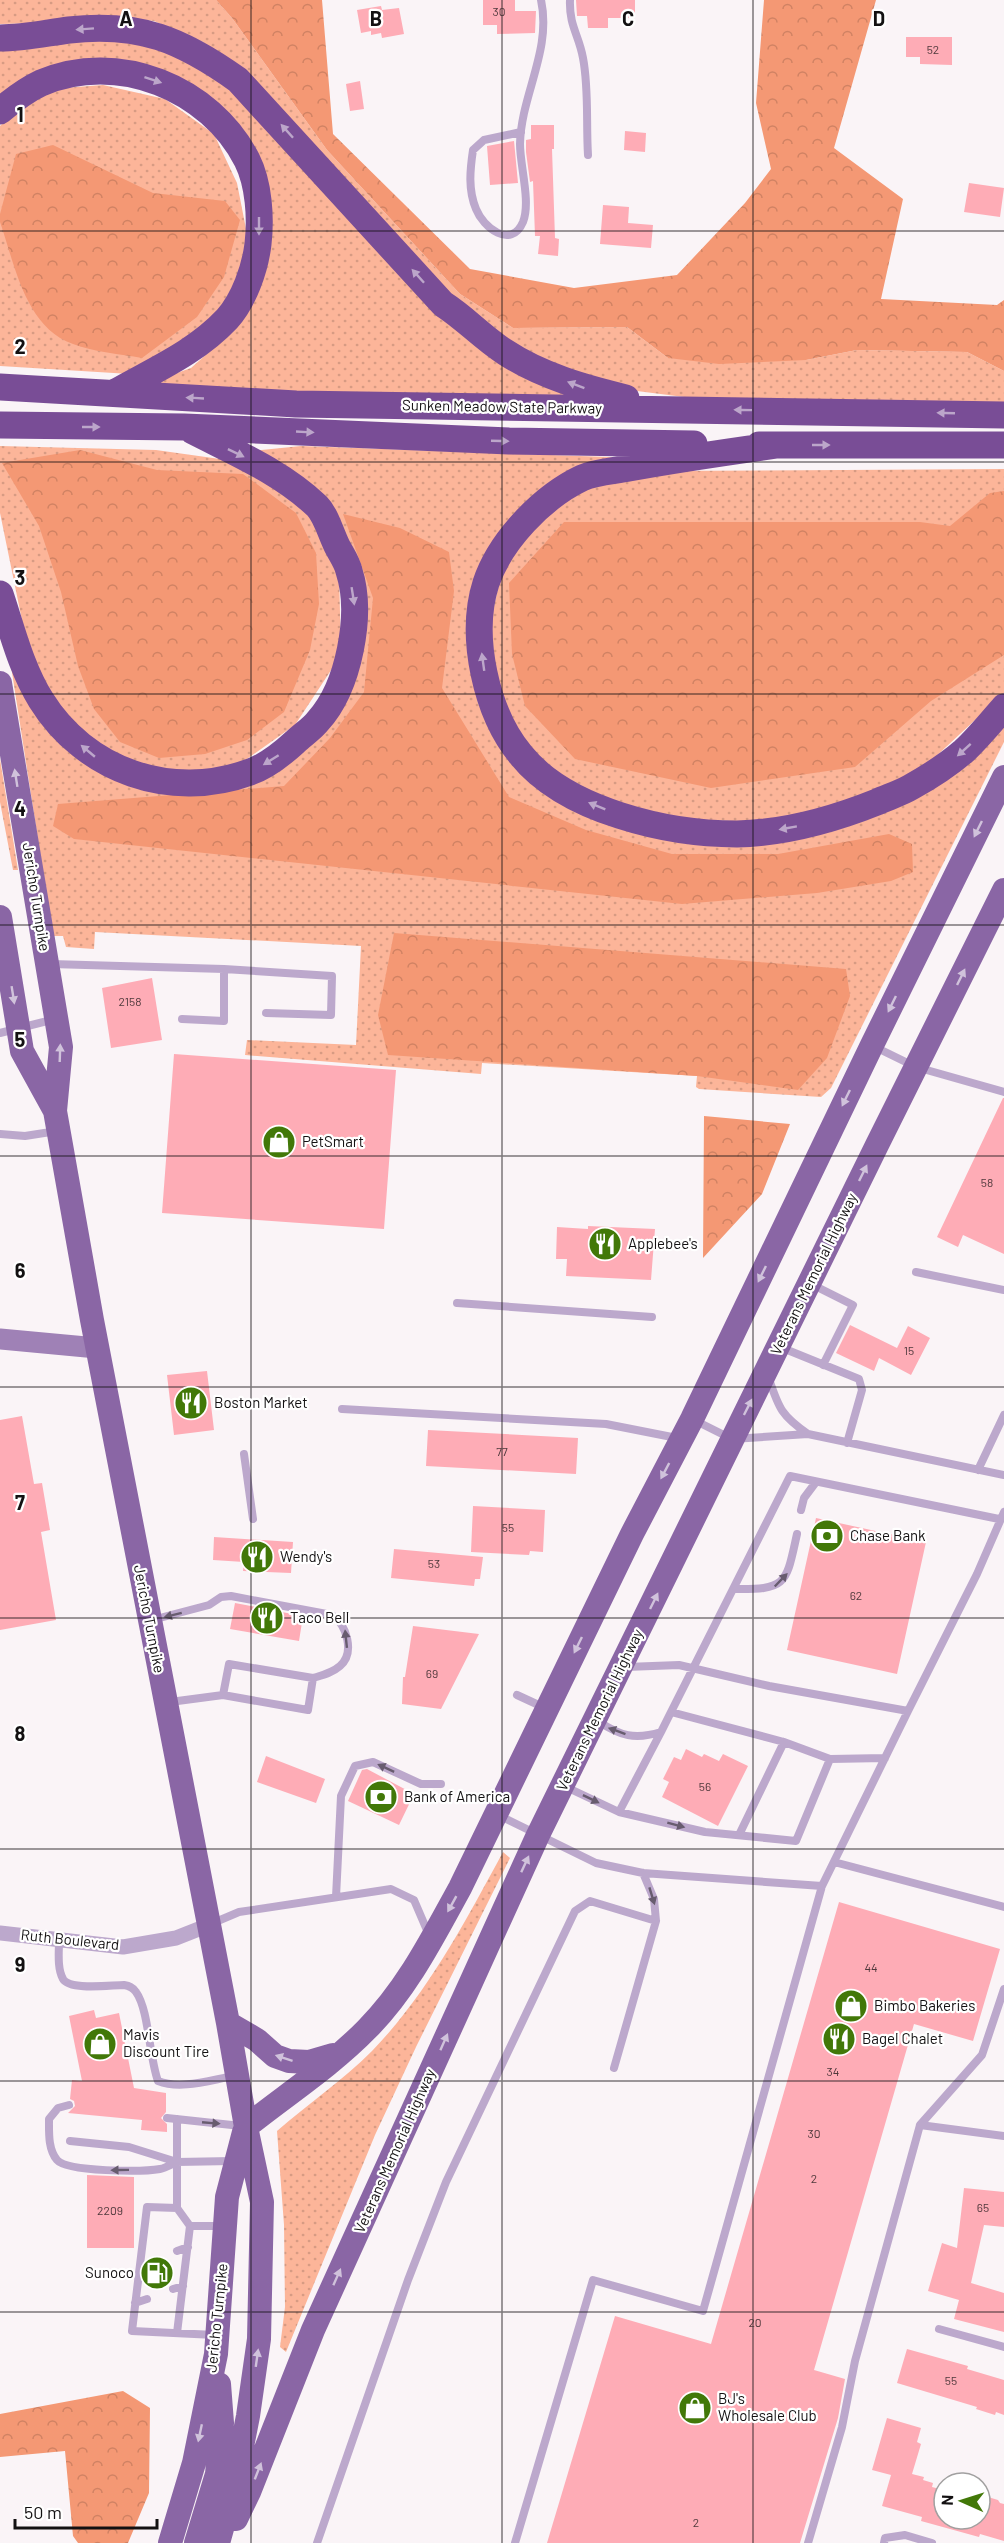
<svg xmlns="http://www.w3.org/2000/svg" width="1004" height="2543" font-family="Barlow,sans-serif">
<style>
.grass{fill:url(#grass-dots)}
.forest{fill:url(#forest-crowns)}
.building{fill:#feacb6}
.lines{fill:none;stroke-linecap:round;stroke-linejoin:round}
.lane{stroke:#bca8cc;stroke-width:8}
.street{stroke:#bca8cc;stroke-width:15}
.secondary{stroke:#9f81b6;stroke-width:21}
.primary{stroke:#8a66a5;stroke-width:24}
.highway{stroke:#794d96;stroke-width:27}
.oneway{fill:#bca6ca}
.oneway2{fill:#d0c2db}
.oneway3{fill:#685c6f}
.grid{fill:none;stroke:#131112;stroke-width:1.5;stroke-opacity:0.55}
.labels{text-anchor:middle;stroke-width:4.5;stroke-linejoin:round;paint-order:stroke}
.number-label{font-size:12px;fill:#4e383b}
.street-label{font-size:15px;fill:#131112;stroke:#fff}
.poi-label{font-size:15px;fill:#131112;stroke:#fff;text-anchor:start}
.grid-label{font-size:20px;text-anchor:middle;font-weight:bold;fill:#131112;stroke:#fff;stroke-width:4.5;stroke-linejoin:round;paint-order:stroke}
</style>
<defs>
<pattern id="grass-dots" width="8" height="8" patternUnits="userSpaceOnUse" patternTransform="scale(1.5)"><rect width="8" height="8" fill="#fcb599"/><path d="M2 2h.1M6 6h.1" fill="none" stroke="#d79b83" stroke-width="1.8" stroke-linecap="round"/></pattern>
<pattern id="forest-crowns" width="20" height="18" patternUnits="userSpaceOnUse" patternTransform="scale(1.5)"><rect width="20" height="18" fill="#f49874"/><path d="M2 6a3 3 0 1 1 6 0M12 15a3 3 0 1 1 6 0" fill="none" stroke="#d08263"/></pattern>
</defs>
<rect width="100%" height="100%" fill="#faf4f7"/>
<path class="grass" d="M0,0H216L232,18L327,150L460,294L513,328L627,327L668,358L806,360L857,350L967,352L1004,371V410L692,398L629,390L557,367L497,335L448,296L203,42L154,21L103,15L42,23L0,24Z
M87,35L141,41L191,56L235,89L443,311L583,398L137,387L191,368L236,328L265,258L233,126L143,69L0,100V48Z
M103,85L165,99L214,134L237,183L247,234L239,275L212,324L130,374L0,366V126L22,104L63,88Z
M0,446L156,450L220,459L263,475L311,513L339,571L341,655L295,725L237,766L177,775L114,758L77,733L44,689L24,630L0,513Z
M301,446L636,458L520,515L468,645L478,703L504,754L589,813L832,830L1004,726V742L831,1088L821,1097L699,1089L696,1087L697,1076L482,1063L481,1074L245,1055L247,1040L356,1045L361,946L95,932L94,949L66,947L63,936H53L11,666L47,730L181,792L319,737L360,574L251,451Z
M1004,469V693L917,774L836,810L759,822L679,819L601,797L544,765L513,725L490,673V624L502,570L535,520L587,486L655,471Z
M0,759L18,870H13L0,802Z
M503,1852L510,1858L416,2047L375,2135L286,2352L280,2347L285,2307L284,2225L277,2131C308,2104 343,2080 372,2051C428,1993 465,1922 503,1852Z"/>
<path class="forest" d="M216,0H322L333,134L470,269L574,288L677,275L745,203L771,169L756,103L764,0H876L834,148L903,199L881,299L997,305L1004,300V371L967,352L857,350L806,360L719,364L668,358L627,327L513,328L460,294L327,150L232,18Z
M53,145L153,193L225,201L240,220L224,277L197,317L142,358C120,354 94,352 73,344C25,327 15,265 0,222V214L16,154Z
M80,450L157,470L243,474L296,513L316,553L319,604L310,650L284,712L247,740L205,754L159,758L120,742L94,709L78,666L61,592L39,526L2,463Z
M1004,491V655L931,701L855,767L711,788L575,759L525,706L512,654L509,583L564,522H920L950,526L990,493Z
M343,514L400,528L449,552L454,591L442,688L509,797L586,830L672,854H778L889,834L912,844L913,872L891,881L817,893L682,904L74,839L53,826L58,804L284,786L330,738L364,692L373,598Z
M394,933L846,969L850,996L827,1058L798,1090L697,1076L388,1055L378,1015Z
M704,1116L790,1124L762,1194L703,1258Z
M123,2391L150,2408L149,2493L128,2543H78L73,2536L65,2451L0,2457V2414Z"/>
<path class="building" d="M483,0H515V11H536L535,33L497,34V25H483Z
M576,0H635V18H608V28H588L587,16H577Z
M381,6L382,10L399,8L404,34L382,38L381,33L371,35V31L361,33L357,10Z
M906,37H952V65L920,64V57H906Z
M360,81L364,109L350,111L346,84Z
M531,125H554V149H552L555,238L559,239L558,256L538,254L540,236H535L533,181L530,182L526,152V140L531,139Z
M625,131L646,133L645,152L624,150Z
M514,141L518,183L490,185L487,146Z
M969,183L1004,188L1000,217L964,212Z
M603,205L629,207L628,223L653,225L651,248L600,244Z
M152,978L162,1040L111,1048L102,988Z
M174,1054L396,1070L384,1229L162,1213Z
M1003,1098H1004V1254L963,1235L958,1247L937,1237Z
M588,1226L655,1229L651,1280L566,1276L567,1259H556L557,1227L588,1229Z
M850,1325L897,1348L908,1326L930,1338L911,1375L879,1358L874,1371L836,1353Z
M207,1371L214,1430L174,1435L167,1375Z
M22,1416L34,1484L42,1483L50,1530L41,1532L56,1620L0,1630V1420Z
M428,1430L578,1438L576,1474L426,1466Z
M473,1506L545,1510L543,1552L530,1551L529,1555L471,1552Z
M816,1518L926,1542L897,1674L787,1650Z
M214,1537L293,1542L291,1573L243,1571L244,1562L213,1560Z
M394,1549L483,1557L480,1579H475L474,1586L391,1578Z
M235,1603L303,1616L299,1641L230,1629Z
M413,1626L479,1634L441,1709L402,1704L403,1677H405Z
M686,1749L702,1757L704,1754L719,1761L723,1754L748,1766L718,1826L662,1797L669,1782L663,1779L674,1757L681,1760Z
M266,1756L325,1779L316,1803L257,1782Z
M367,1769L414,1794L399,1825L348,1801L362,1770Z
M839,1902L1000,1949L973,2041L914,2024L814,2370L845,2379L838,2418L800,2543H547L615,2316L711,2344Z
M94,2010L96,2018L119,2013L134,2088L166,2093V2112L161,2118L167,2124V2132L141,2130L142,2120L68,2113L75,2106L74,2101L70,2099L72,2080L82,2081L69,2016Z
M87,2175L134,2177V2248H87Z
M964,2188L1004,2192V2227L984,2225L971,2283L1004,2293V2332L954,2319L959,2300L928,2291L942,2243L957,2248Z
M907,2349L968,2366L967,2369L1004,2380V2415L996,2412L995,2415L976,2409L977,2407L897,2383Z
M887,2418L921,2428L917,2442L921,2444L912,2474L924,2477L923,2480L933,2483L932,2487L944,2490V2519H980V2500L986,2502L988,2497L998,2500L1000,2503L1004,2504V2541L980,2534L979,2537L921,2521L922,2517L882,2506L891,2475L872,2470Z"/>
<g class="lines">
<path class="lane" d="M570,0C569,26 579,35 583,58C589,89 586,123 588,155
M521,132L484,140L473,150C470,170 468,190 476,209C483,227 511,250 523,222C531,202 520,166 520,144C521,95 552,50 541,0
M51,964L224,969V1021L182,1019
M224,969L332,976L331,1015L266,1013
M0,1033L55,1019
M875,1047L916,1067L1004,1092
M0,1134L25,1136L57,1131
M916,1272L1004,1290
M813,1285L853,1305L823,1365
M457,1303L652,1317
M780,1347L859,1379L862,1390L847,1443
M769,1379C779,1409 782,1416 808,1434
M342,1409L606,1424L677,1438
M696,1421L732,1439L808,1434L1004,1475
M244,1454L253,1519
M978,1470L1004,1415
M801,1510L804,1498L816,1482
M734,1589C788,1590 786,1583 797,1534
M152,1620L209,1605L221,1597L231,1596L332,1615C347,1625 355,1653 340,1666C332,1673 323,1675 313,1678
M517,1695L543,1707
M170,1702L223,1695L308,1710L313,1678L229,1664L223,1695
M908,1711L977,1574L1004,1512
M671,1712L790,1476L999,1519
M598,1721C620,1736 635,1740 661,1732L671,1712L784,1742L739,1835
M830,1759L885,1758
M566,1787L619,1812L705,1832L796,1841L830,1759L784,1742
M619,1812L661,1732
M500,1816L596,1863L643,1873L822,1886
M834,1862L1004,1907
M336,1897L341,1796L355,1766L373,1762L421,1784H441
M213,1923L239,1912L391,1889L414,1900L429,1935
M59,1940C59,1952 57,1968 63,1979C70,1991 111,1985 124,1985C129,1986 133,1987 136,1992C149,2010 149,2057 158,2081C181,2090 210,2080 234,2076
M614,2068L656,1921L654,1899L643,1873
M69,2105L58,2108L49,2119C49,2133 48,2149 57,2160C67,2172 143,2172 160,2169C166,2168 172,2164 177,2162
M167,2118L241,2126
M920,2125L982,2055L1004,1989
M70,2141L129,2147L177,2162L232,2161
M177,2208V2119
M190,2226H221
M177,2251L188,2247
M173,2289L183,2286
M135,2303L147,2299
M939,2329L1004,2347
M177,2333L190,2226L177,2208L147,2207L132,2331L215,2335
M317,2543L408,2280L446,2182L575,1911L590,1901L656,1921
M515,2543L593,2280L703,2311L822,1886L908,1711L769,1686L679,1665L626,1667
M808,2543L842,2427L855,2361L920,2125L1004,2136
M884,2543L885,2538L905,2535L932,2543"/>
<path class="street" d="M0,1933L123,1947L176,1938L209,1925"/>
<path class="secondary" d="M0,1339L97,1348"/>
<path class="primary" d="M0,683L61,1047L55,1111L92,1320L228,2023L246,2127L262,2202L259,2339L248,2416L235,2482L218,2543
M0,917L22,1051L55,1111
M228,2023L257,2040L275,2056L289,2061L309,2062L333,2055
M246,2127C286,2095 331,2066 367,2029C407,1989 433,1937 460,1888L632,1534L692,1419L872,1045L1004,777
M236,2519L249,2492L313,2330L538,1835L877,1145L1004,890
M170,2543L194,2463L216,2354L227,2197L244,2132
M196,2543L217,2474L222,2423L219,2384"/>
<path class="highway" d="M0,38C24,38 46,33 69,30C140,22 182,40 238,80L443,304C465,318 483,338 505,352C541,376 585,388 626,398
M0,111C13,100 26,90 41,83C118,50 210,88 247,160C259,184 261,218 258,244C255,269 244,300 227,319C195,353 154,370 114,393
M0,387L296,404L1004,415
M0,425L184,427L509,441L694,444
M759,445H1004
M777,445C727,452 678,459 629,468C614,471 595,472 582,478C542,497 500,541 486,583C469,636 486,713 521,755C566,811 668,834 737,834C785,833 832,820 877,802C888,797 901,793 911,787C929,777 949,764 964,751C978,738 991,722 1004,707
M0,594C12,630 21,668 41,700C85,771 171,801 250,772C265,767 283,753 295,742C302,735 312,729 318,721C349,687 363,614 349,571C347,562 341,554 337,546C331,534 326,515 317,506C281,472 236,453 193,431"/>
</g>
<defs><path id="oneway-solid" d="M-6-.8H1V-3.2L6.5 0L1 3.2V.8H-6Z" transform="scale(1.5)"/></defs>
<g class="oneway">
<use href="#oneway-solid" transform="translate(85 29) rotate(176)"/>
<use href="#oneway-solid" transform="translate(153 80) rotate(18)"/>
<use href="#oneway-solid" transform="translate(287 131) rotate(-132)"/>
<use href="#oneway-solid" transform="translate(259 226) rotate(90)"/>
<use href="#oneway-solid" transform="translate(418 276) rotate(-132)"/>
<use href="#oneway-solid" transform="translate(576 385) rotate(-159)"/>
<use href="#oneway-solid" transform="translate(195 398) rotate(-177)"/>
<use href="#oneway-solid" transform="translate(743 410) rotate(-179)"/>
<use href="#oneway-solid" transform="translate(946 413) rotate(-178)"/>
<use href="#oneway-solid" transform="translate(91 427)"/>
<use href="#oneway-solid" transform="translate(305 432) rotate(3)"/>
<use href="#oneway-solid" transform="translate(500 441) rotate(2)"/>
<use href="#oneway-solid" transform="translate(821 445)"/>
<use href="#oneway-solid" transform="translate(236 453) rotate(26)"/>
<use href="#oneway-solid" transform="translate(353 596) rotate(81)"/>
<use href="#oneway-solid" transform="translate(483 662) rotate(-98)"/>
<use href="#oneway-solid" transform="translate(964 750) rotate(138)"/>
<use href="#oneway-solid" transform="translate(88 751) rotate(-140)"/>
<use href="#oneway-solid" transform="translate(271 760) rotate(148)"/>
<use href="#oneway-solid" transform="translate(597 806) rotate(-158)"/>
<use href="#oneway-solid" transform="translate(788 828) rotate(170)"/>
</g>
<g class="oneway2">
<use href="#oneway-solid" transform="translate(16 778) rotate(-99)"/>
<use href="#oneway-solid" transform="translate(978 829) rotate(116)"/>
<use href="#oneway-solid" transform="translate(961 977) rotate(-64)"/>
<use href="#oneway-solid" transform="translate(13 995) rotate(81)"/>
<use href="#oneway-solid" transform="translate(892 1004) rotate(116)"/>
<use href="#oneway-solid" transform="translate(60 1053) rotate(-88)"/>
<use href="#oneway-solid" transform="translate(846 1098) rotate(116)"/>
<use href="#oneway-solid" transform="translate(863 1173) rotate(-64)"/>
<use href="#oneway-solid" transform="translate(762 1274) rotate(116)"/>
<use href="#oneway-solid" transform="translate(748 1407) rotate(-63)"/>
<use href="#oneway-solid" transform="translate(665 1471) rotate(118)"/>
<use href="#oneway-solid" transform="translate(654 1601) rotate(-64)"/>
<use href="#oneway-solid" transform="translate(578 1645) rotate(116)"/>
<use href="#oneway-solid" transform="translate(525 1864) rotate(-65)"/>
<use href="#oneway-solid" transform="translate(452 1904) rotate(119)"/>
<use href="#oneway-solid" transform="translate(444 2042) rotate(-66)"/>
<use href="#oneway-solid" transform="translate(284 2058) rotate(-162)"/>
<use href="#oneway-solid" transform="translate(337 2277) rotate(-66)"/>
<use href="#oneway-solid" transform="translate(257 2358) rotate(-82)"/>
<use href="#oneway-solid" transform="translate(200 2433) rotate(102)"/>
<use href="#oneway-solid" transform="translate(258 2471) rotate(-69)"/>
</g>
<g class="oneway3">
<use href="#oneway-solid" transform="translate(781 1580) rotate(-46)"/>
<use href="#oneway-solid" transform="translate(173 1615) rotate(166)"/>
<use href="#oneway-solid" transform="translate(346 1639) rotate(-96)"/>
<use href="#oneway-solid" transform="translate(617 1731) rotate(-160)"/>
<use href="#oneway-solid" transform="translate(386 1768) rotate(-155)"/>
<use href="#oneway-solid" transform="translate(591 1799) rotate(26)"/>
<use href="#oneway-solid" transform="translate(676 1825) rotate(15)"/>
<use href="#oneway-solid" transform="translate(652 1896) rotate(73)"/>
<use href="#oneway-solid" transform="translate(211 2123) rotate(5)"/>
<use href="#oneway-solid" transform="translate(120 2170) rotate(179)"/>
</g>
<path class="grid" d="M251,0V2543M502,0V2543M753,0V2543M0,231H1004M0,462H1004M0,694H1004M0,925H1004M0,1156H1004M0,1387H1004M0,1618H1004M0,1849H1004M0,2081H1004M0,2312H1004"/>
<defs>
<symbol id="shop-disc" viewBox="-11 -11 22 22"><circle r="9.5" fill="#427808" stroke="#fff"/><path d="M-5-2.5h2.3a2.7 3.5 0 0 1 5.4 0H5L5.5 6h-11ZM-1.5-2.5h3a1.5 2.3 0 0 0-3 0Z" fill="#fff"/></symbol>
<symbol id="restaurant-disc" viewBox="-11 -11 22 22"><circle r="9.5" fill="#427808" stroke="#fff"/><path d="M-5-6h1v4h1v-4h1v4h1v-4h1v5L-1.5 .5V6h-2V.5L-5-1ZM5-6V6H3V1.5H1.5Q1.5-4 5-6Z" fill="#fff"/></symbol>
<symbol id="bank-disc" viewBox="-11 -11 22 22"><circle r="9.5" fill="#427808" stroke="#fff"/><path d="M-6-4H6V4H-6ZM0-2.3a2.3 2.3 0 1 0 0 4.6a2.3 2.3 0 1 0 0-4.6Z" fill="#fff"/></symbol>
<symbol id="fuel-disc" viewBox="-11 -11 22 22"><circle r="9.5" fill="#427808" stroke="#fff"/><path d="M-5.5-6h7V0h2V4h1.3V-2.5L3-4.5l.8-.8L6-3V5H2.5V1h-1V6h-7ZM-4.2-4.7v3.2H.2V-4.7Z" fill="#fff"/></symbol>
</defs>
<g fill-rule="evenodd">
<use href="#shop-disc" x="260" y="1123" width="38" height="38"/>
<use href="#restaurant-disc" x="586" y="1225" width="38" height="38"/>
<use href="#restaurant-disc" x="172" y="1384" width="38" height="38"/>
<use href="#bank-disc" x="808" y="1517" width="38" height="38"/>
<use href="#restaurant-disc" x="238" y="1538" width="38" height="38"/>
<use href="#restaurant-disc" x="248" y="1599" width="38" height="38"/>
<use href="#bank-disc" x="362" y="1778" width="38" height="38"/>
<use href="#shop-disc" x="832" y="1987" width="38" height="38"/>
<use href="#restaurant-disc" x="820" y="2020" width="38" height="38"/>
<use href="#shop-disc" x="81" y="2025" width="38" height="38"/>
<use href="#fuel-disc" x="138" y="2254" width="38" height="38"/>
<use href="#shop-disc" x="676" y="2389" width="38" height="38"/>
</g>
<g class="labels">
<g class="number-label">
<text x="499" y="16">30</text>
<text x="933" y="54">52</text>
<text x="130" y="1006">2158</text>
<text x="987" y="1187">58</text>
<text x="909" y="1355">15</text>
<text x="502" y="1456">77</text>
<text x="508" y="1532">55</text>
<text x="434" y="1568">53</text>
<text x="856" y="1600">62</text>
<text x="432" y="1678">69</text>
<text x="705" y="1791">56</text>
<text x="871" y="1972">44</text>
<text x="833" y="2076">34</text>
<text x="814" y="2138">30</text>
<text x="814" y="2183">2</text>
<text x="983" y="2212">65</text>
<text x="110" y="2215">2209</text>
<text x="755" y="2327">20</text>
<text x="951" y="2385">55</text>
<text x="696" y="2527">2</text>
</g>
<g class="street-label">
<text transform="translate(502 407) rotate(1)" y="5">Sunken Meadow State Parkway</text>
<text transform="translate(36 897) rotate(81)" y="5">Jericho Turnpike</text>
<text transform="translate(814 1274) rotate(-64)" y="5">Veterans Memorial Highway</text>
<text transform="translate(149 1619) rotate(79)" y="5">Jericho Turnpike</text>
<text transform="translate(600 1710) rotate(-64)" y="5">Veterans Memorial Highway</text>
<text transform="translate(70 1940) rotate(6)" y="5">Ruth Boulevard</text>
<text transform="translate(395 2151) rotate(-66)" y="5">Veterans Memorial Highway</text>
<text transform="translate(217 2318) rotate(-84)" y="5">Jericho Turnpike</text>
</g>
<g class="poi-label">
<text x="302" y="1147">PetSmart</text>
<text x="628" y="1249">Applebee's</text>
<text x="214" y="1408">Boston Market</text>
<text x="850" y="1541">Chase Bank</text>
<text x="280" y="1562">Wendy's</text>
<text x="290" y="1623">Taco Bell</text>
<text x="404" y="1802">Bank of America</text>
<text x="874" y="2011">Bimbo Bakeries</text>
<text x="123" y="2040">Mavis<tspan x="123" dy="17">Discount Tire</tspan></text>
<text x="862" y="2044">Bagel Chalet</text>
<text x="134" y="2278" text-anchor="end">Sunoco</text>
<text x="718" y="2404">BJ's<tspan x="718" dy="17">Wholesale Club</tspan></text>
</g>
</g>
<g class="grid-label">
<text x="126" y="26">A</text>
<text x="376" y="26">B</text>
<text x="628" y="26">C</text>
<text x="879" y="26">D</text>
<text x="20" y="122">1</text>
<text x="20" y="354">2</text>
<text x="20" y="585">3</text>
<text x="20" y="816">4</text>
<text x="20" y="1047">5</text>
<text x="20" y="1278">6</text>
<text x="20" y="1510">7</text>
<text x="20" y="1741">8</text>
<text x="20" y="1972">9</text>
</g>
<g transform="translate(962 2501) rotate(273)"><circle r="28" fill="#ffffff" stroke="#a1a0a0" stroke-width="1.5"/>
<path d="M0-4.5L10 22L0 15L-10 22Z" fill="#427808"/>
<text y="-9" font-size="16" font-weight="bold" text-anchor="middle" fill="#131112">N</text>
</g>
<path d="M15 2519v9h142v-9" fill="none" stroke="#131112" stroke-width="3"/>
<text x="24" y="2519" font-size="18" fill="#131112" stroke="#ffffff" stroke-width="4.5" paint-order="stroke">50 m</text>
</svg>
